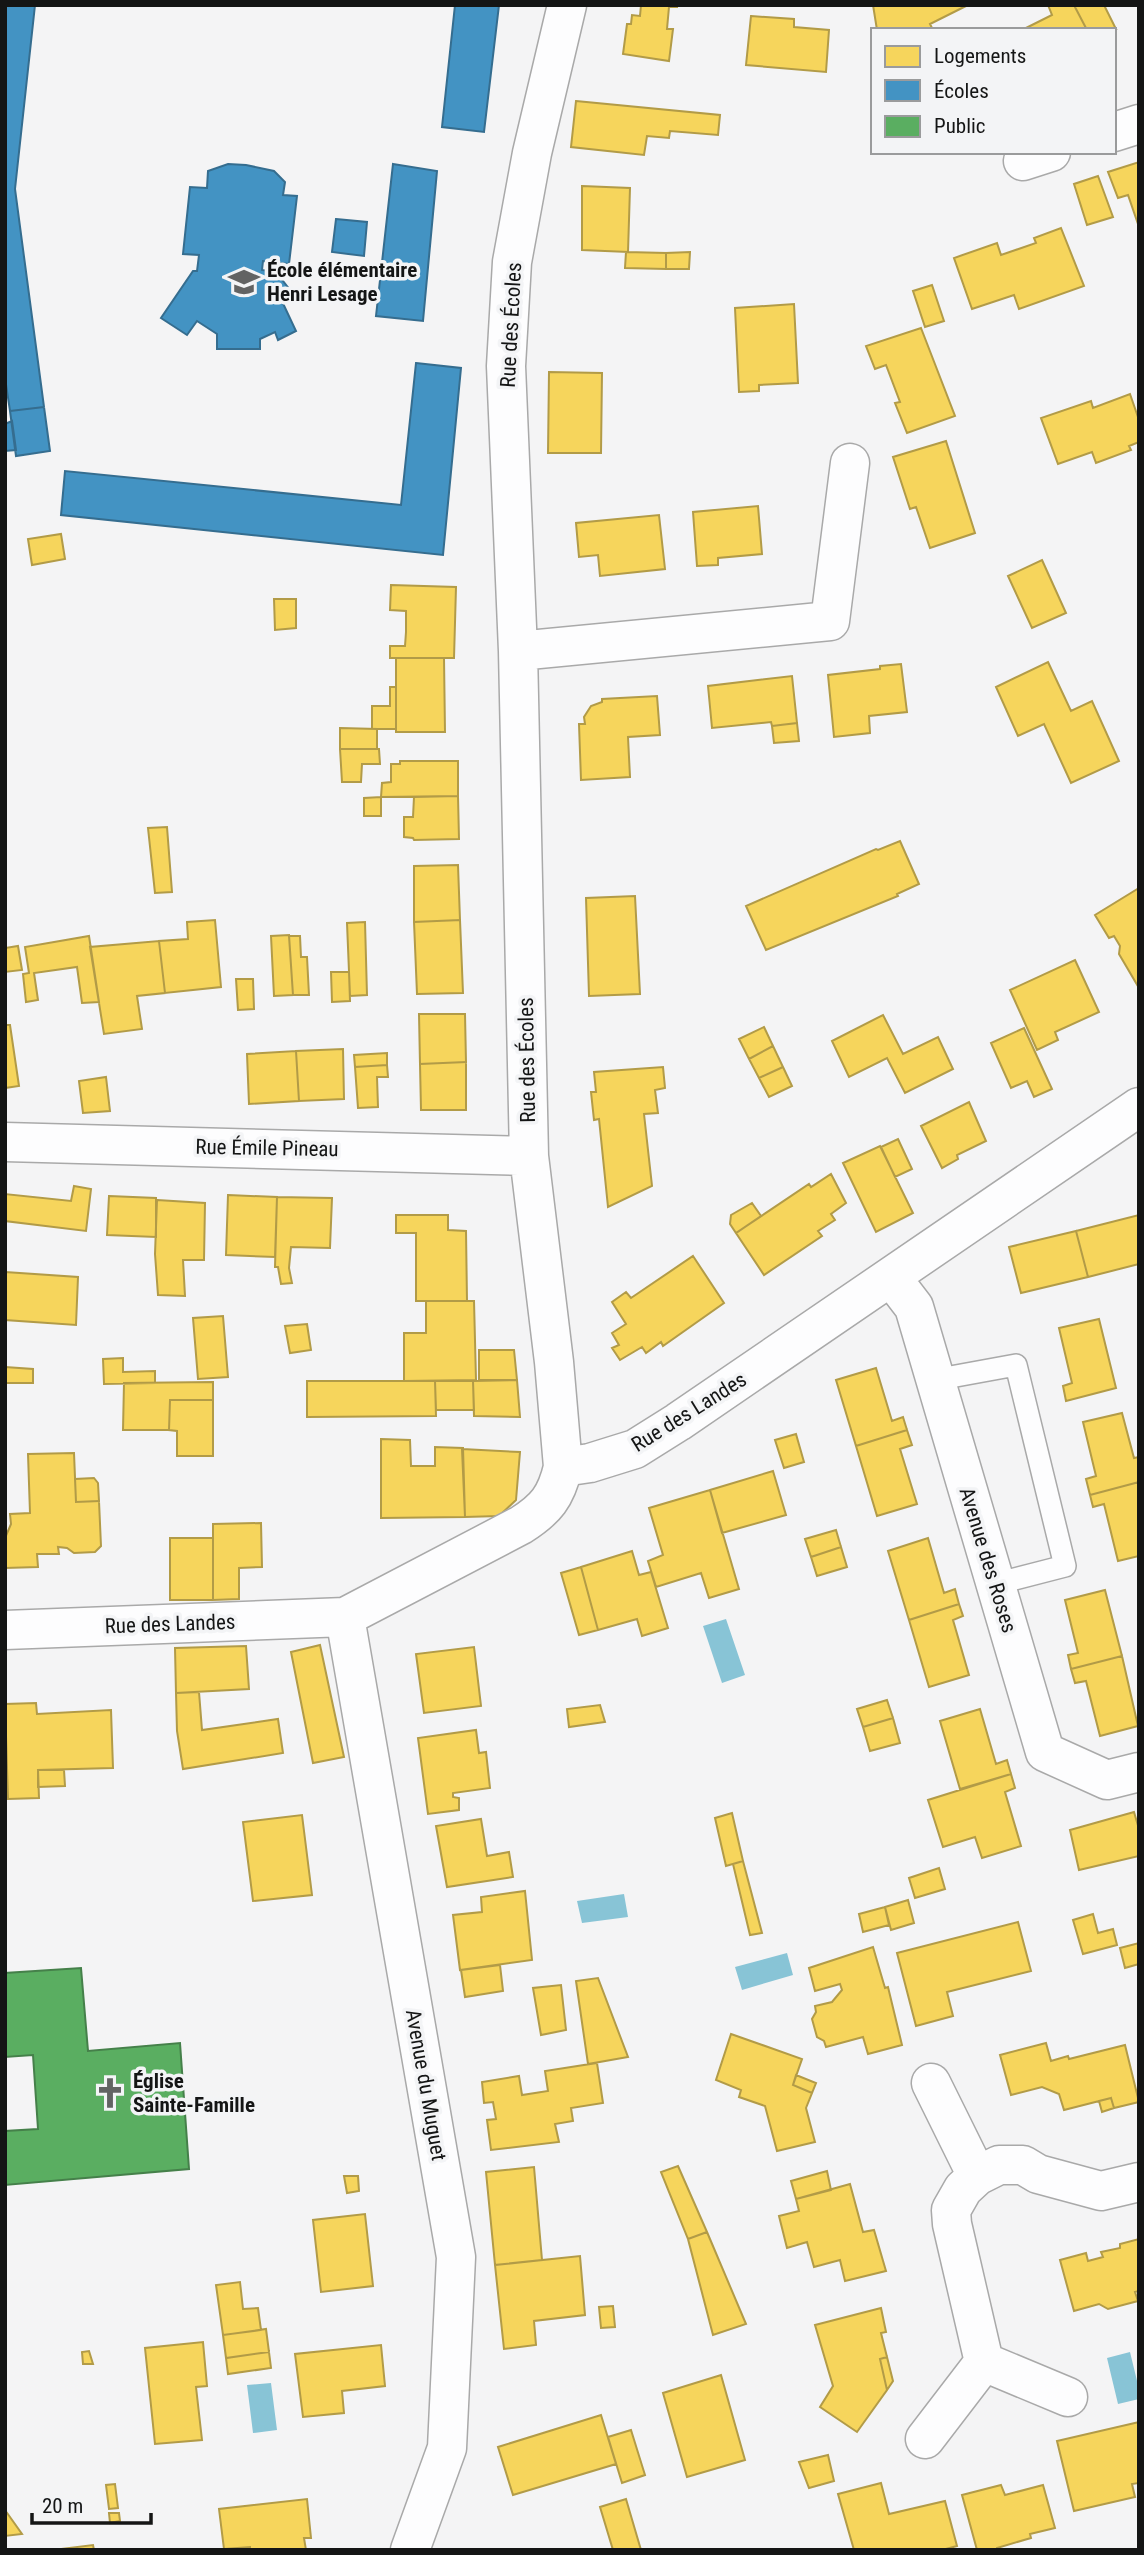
<svg xmlns="http://www.w3.org/2000/svg" width="1144" height="2555" font-family="'Roboto Condensed',sans-serif">
<style>
.water{fill:#88c4d6}
.homes{fill:#f6d55c;stroke:#b29b47;stroke-width:2}
.schools{fill:#4393c3;stroke:#356d8f;stroke-width:2}
.public{fill:#5aae61;stroke:#45804a;stroke-width:2}
.lines{fill:none;stroke-linecap:round;stroke-linejoin:round}
.lane-casing{stroke:#a9a9a9;stroke-width:24}
.street-casing{stroke:#a9a9a9;stroke-width:41}
.lane{stroke:#fdfdfe;stroke-width:21}
.street{stroke:#fdfdfe;stroke-width:38}
.labels{text-anchor:middle;stroke-width:7;stroke-linejoin:round;paint-order:stroke}
.poi-label{font-size:21px;font-weight:bold;fill:#141515;stroke:#f3f4f6;text-anchor:start}
.street-label{font-size:21px;fill:#141515;stroke:#f3f4f6}
</style>
<rect width="100%" height="100%" fill="#f4f4f5"/>
<path class="water" d="M726,1619L745,1675L722,1683L703,1626Z
M624,1894L628,1917L582,1923L577,1901Z
M787,1953L793,1975L742,1990L735,1967Z
M1130,2352L1139,2389V2399L1118,2404L1107,2358Z
M271,2383L277,2430L253,2433L247,2385Z"/>
<path class="homes" d="M641,5H677V7H669L667,29H673L669,61L623,54L627,24H631L632,15L640,16Z
M873,5H968L930,24L933,30H877Z
M1048,5H1078L1075,7L1087,30H1022L1052,15Z
M1078,5H1104L1116,29L1087,30L1075,7Z
M751,16L794,19V27L829,30L826,72L746,65Z
M576,101L720,115L718,135L670,131L669,138L647,136L644,155L571,147Z
M1139,162V227L1128,195L1118,198L1108,172Z
M1098,176L1113,217L1087,225L1074,184Z
M582,186L630,188L628,252L582,250Z
M1061,228L1084,286L1019,309L1014,295L972,309L954,258L997,243L1001,255L1036,243L1034,238Z
M626,252L666,253V269L625,268Z
M690,252L689,269H666V253Z
M932,285L944,321L925,327L913,291Z
M794,304L798,383L759,385V391L739,392L735,308Z
M921,328L955,416L907,433L895,403L900,402L886,365L875,369L866,346Z
M549,372L602,373L601,453H548Z
M1130,394L1139,420V442L1129,446L1131,450L1096,463L1092,452L1058,464L1041,418L1091,401L1093,408Z
M946,441L975,533L930,548L916,507L910,509L893,457Z
M758,506L762,554L718,558V565L697,566L693,512Z
M659,515L665,569L600,576L598,555L579,557L576,523Z
M61,534L65,559L32,565L28,539Z
M1042,560L1066,613L1032,628L1008,576Z
M391,585L456,587L454,658H390V646H405L406,632V611L390,610Z
M274,599H296V628L275,630Z
M396,658H444L445,732H396Z
M1048,662L1071,711L1092,701L1119,761L1071,783L1044,724L1018,736L996,687Z
M901,664L907,712L869,716L870,733L834,737L828,675L880,669V666Z
M792,676L797,723L772,726L771,722L712,728L708,686Z
M390,687H396V729H372V706H390Z
M657,696L660,735L628,737L630,777L581,780L579,724H585L584,717L591,706L602,702V699Z
M797,723L799,741L774,743L772,726Z
M340,728L377,729V749H340Z
M340,749H379L380,764H362L361,782H342Z
M400,761H458V796L381,797L382,783L391,782V764H400Z
M458,796L459,839L414,840L413,838L404,837V817H413L414,797Z
M381,797V816H364V798Z
M167,827L172,892L155,893L148,828Z
M900,841L919,884L897,894L898,896L766,950L746,906L876,849L878,850Z
M458,865L460,920L414,922V866Z
M1139,888V988L1119,954L1120,946L1114,936L1109,938L1095,915Z
M635,896L640,994L589,996L586,898Z
M215,920L221,987L165,993L159,941L188,939L187,922Z
M460,920L463,993L417,994L414,922Z
M365,922L367,995L350,996L347,923Z
M289,935L293,995L274,996L271,936Z
M89,936L99,1002L82,1003L77,967L34,973L38,1000L26,1002L23,974L29,973L25,947Z
M289,936H300L301,957H307L309,995H293Z
M159,941L165,993L137,996L142,1029L104,1034L90,947Z
M18,946L22,970L5,972V948Z
M1075,960L1099,1012L1055,1032L1058,1040L1037,1050L1010,990Z
M331,972H349L350,1001L332,1002Z
M236,979H253L254,1009L238,1010Z
M419,1014H465L466,1062L420,1064Z
M883,1015L903,1054L938,1037L953,1069L905,1093L887,1058L849,1077L832,1041Z
M5,1025H10L19,1086L5,1088Z
M764,1027L773,1046L749,1059L739,1039Z
M1024,1028L1052,1089L1034,1097L1027,1081L1011,1088L991,1043Z
M773,1046L783,1067L759,1078L749,1059Z
M343,1049L344,1099L299,1101L296,1051Z
M296,1051L299,1101L249,1104L247,1054Z
M387,1053V1065L355,1067L354,1055Z
M466,1062V1110H421L420,1064Z
M387,1065L388,1077H377L378,1107L358,1108L355,1067Z
M663,1067L665,1088L655,1090L658,1113L644,1114L652,1186L608,1207L599,1119L594,1120L591,1092H596L594,1072Z
M783,1067L792,1086L769,1097L759,1078Z
M106,1077L110,1111L83,1113L79,1081Z
M969,1102L986,1141L957,1155L958,1159L942,1168L921,1126Z
M898,1139L912,1169L895,1177L881,1147Z
M880,1146L913,1213L876,1232L843,1163Z
M831,1174L846,1203L831,1214L835,1220L818,1231L822,1236L764,1275L736,1233L809,1184L811,1187Z
M74,1186L91,1189L86,1231L5,1221V1194L71,1201Z
M228,1195L277,1197L275,1257L226,1255Z
M109,1196L156,1198V1237L107,1235Z
M277,1197L332,1198L330,1248L291,1247L289,1268L292,1283L281,1284L278,1267H275Z
M157,1200L205,1203L204,1260H183L185,1296L158,1295L155,1254Z
M752,1203L761,1216L736,1233L730,1224L731,1215Z
M396,1215H448V1230L466,1231L467,1301H416V1233H396Z
M1139,1215V1264L1088,1277L1076,1231Z
M1076,1231L1088,1277L1021,1293L1009,1247Z
M693,1256L724,1303L663,1346L661,1342L646,1353L642,1347L620,1360L612,1348L619,1345L612,1333L626,1324L612,1302L626,1292L631,1298Z
M5,1272L78,1277L76,1325L5,1320Z
M426,1301H474L476,1380L404,1381V1333H426Z
M223,1316L228,1377L198,1379L193,1318Z
M1099,1319L1116,1388L1066,1401L1063,1386L1072,1383L1059,1328Z
M307,1324L311,1350L290,1353L285,1326Z
M479,1350H514L517,1380H479Z
M123,1358V1372L155,1371V1383L104,1384L103,1359Z
M5,1367L33,1369V1383H5Z
M876,1368L892,1421L903,1417L907,1430L856,1446L836,1380Z
M517,1380L520,1417L474,1416L473,1381Z
M307,1381H435L436,1416L307,1417Z
M435,1381H473L474,1410H436Z
M213,1382V1400H170L169,1430H123L124,1383Z
M170,1400H213V1456H177V1431L169,1430Z
M1122,1413L1134,1458L1139,1457V1482L1090,1495L1086,1479L1096,1476L1083,1422Z
M907,1430L912,1445L900,1449L917,1504L877,1516L856,1446Z
M796,1434L804,1462L784,1468L775,1440Z
M381,1439L410,1440L411,1466H435V1447L463,1448L465,1517L381,1518Z
M462,1449L520,1452L516,1500L499,1516L465,1517Z
M74,1453L76,1502L99,1501L101,1546L95,1552L74,1553L67,1548L58,1547L59,1554H37L38,1567L5,1568V1538L11,1524L10,1514L30,1513L28,1454Z
M773,1471L786,1515L722,1533L710,1490Z
M94,1478L98,1483L99,1501L76,1502L75,1479Z
M1139,1482V1556L1118,1561L1104,1504L1093,1507L1090,1495Z
M710,1490L739,1589L709,1598L701,1573L656,1587L648,1561L663,1555L649,1508Z
M261,1523L262,1567L239,1568V1599L213,1600V1524Z
M836,1530L841,1547L811,1557L805,1539Z
M170,1538H213V1600H170Z
M928,1538L944,1593L955,1589L959,1604L909,1620L888,1551Z
M841,1547L847,1567L817,1576L811,1557Z
M632,1551L639,1575L651,1572L668,1628L642,1636L637,1619L598,1630L581,1567Z
M581,1567L598,1630L579,1635L561,1573Z
M1105,1590L1122,1656L1071,1669L1068,1655L1078,1653L1065,1600Z
M959,1604L963,1616L953,1620L969,1675L929,1687L909,1620Z
M320,1645L344,1757L313,1763L291,1652Z
M246,1646L249,1689L176,1693L175,1648Z
M474,1647L481,1706L424,1713L416,1654Z
M1122,1656L1138,1726L1100,1736L1086,1681L1075,1683L1071,1669Z
M199,1692L202,1730L278,1719L283,1753L183,1769L177,1731L176,1693Z
M887,1700L893,1718L863,1727L857,1709Z
M36,1703L37,1714L111,1710L113,1768L38,1770L39,1798L8,1799L5,1704Z
M600,1705L605,1722L569,1727L567,1709Z
M980,1709L996,1764L1007,1760L1011,1774L960,1789L940,1721Z
M893,1718L900,1743L870,1751L863,1727Z
M476,1730L479,1753L486,1752L490,1788L453,1793V1797L459,1798V1810L428,1814L418,1738Z
M38,1770H64L65,1786L38,1787Z
M1011,1774L1015,1788L1005,1792L1021,1846L982,1858L975,1837L943,1847L928,1800Z
M1134,1812L1139,1829V1856L1079,1870L1070,1830Z
M732,1813L743,1861L726,1866L715,1818Z
M302,1815L312,1895L253,1901L243,1822Z
M481,1819L487,1856L509,1852L513,1877L447,1887L436,1826Z
M743,1861L762,1933L750,1935L733,1864Z
M939,1868L945,1889L915,1898L909,1878Z
M525,1891L532,1960L460,1970L453,1915L482,1912L481,1897Z
M908,1900L914,1923L891,1930L885,1907Z
M885,1907L889,1925L863,1932L859,1914Z
M1093,1914L1098,1933L1113,1929L1117,1945L1083,1954L1073,1920Z
M1018,1922L1031,1971L947,1992L953,2016L916,2026L897,1953Z
M1139,1943V1964L1125,1968L1120,1948Z
M873,1947L885,1988L888,1987L902,2045L868,2054L863,2037L826,2047L824,2041L817,2037L812,2019L816,2012L815,2006L832,2002L842,1990L840,1984L815,1991L809,1968Z
M500,1965L503,1991L465,1997L461,1970Z
M598,1978L628,2057L588,2064L576,1981Z
M561,1985L566,2030L541,2035L533,1988Z
M731,2034L802,2059L793,2085L812,2093L806,2108L815,2142L777,2151L765,2106L739,2097L741,2090L716,2080Z
M1046,2043L1051,2061L1068,2056L1069,2059L1125,2045L1139,2102L1114,2108L1111,2098L1064,2110L1059,2094L1042,2087L1011,2095L1000,2055Z
M597,2063L603,2103L571,2108L573,2121L555,2124L559,2142L491,2150L487,2120L496,2119L493,2102L484,2103L482,2082L519,2076L522,2095L548,2091L545,2071Z
M796,2075L816,2083L812,2093L793,2085Z
M1111,2098L1114,2108L1102,2112L1099,2101Z
M678,2166L707,2232L688,2239L661,2172Z
M534,2167L542,2260L495,2265L486,2172Z
M827,2171L831,2190L796,2199L791,2181Z
M344,2176H358L359,2191L347,2193Z
M850,2184L863,2232L874,2230L886,2271L845,2281L840,2260L814,2267L807,2242L787,2248L779,2216L799,2211L796,2199Z
M365,2214L373,2286L321,2292L313,2220Z
M707,2232L746,2324L713,2335L688,2239Z
M1139,2239V2291L1135,2292L1138,2301L1108,2309L1099,2304L1074,2311L1060,2260L1086,2253L1088,2261L1103,2257L1101,2252L1120,2248V2244Z
M580,2256L585,2315L534,2321L536,2345L504,2349L495,2265Z
M240,2282L243,2309L258,2308L261,2330L223,2335L216,2285Z
M613,2306L615,2327L601,2328L599,2307Z
M881,2308L886,2332L881,2333L887,2357L880,2359L887,2390L857,2432L820,2407L833,2386L815,2325Z
M266,2329L269,2352L226,2358L223,2335Z
M203,2342L207,2386L196,2387L202,2440L155,2444L145,2348Z
M381,2345L385,2386L342,2391L344,2413L303,2417L295,2354Z
M89,2351L93,2364H83L82,2352Z
M269,2352L271,2368L228,2374L226,2358Z
M887,2357L893,2381L887,2390L880,2359Z
M721,2375L745,2460L687,2477L663,2393Z
M601,2415L616,2464L513,2495L498,2447Z
M1139,2422V2483L1132,2484L1135,2497L1074,2511L1057,2441Z
M631,2430L645,2475L622,2483L608,2437Z
M828,2455L834,2481L809,2488L799,2462Z
M881,2483L889,2514L945,2501L957,2546L942,2550H854L838,2494Z
M115,2484L118,2508L109,2509L106,2485Z
M1001,2485L1005,2495L1043,2485L1055,2528L1030,2534L1031,2538L997,2548V2550H977L962,2495Z
M307,2499L311,2538H304L306,2550H250V2547L224,2549L219,2509Z
M626,2499L641,2550H613L600,2507Z
M5,2510L22,2534L5,2536Z
M109,2513H119L120,2521L110,2523Z
M93,2545L94,2550H53Z"/>
<path class="schools" d="M5,5H35L15,189L44,407L10,411L5,378Z
M455,5H499L484,132L442,127Z
M228,164L246,165L274,171L285,182L283,195L297,196L289,264L263,261L262,270L276,272L290,290L280,297L296,331L278,340L275,332L260,339V349H217V334L197,321L187,335L161,318L193,271H197L199,255L183,254L190,187L207,188L208,171Z
M393,164L437,171L423,321L376,316Z
M336,219L367,222L364,256L332,252Z
M416,363L461,368L443,555L61,515L65,471L401,505Z
M44,407L50,451L16,456L10,411Z
M12,421L16,450L5,451V424Z"/>
<path class="public" d="M81,1968L88,2051L180,2043L189,2169L5,2185V2131L38,2129L33,2055L5,2057V1973Z"/>
<g class="lines">
<defs>
<path id="lane" d="M934,1380L1016,1365L1065,1566L995,1584"/>
<path id="street" d="M1114,132L1139,124
M1023,161L1051,152
M518,651L830,621L850,463
M5,1142L529,1156
M891,1277L914,1307L1045,1752L1107,1780L1139,1772
M563,1467L554,1362L529,1156L518,651L506,366L512,262L532,153L567,5
M345,1617L456,2257L447,2448L410,2550
M5,1630L345,1617L521,1525C546,1509 556,1497 563,1467L590,1463L635,1449L678,1422L1139,1107
M931,2083L977,2176
M1068,2397L984,2362L952,2224L951,2210L963,2189L977,2176L999,2165H1023L1038,2174L1101,2191L1139,2182
M925,2439L984,2362"/>
</defs>
<use href="#lane" class="lane-casing"/>
<use href="#street" class="street-casing"/>
<use href="#lane" class="lane"/>
<use href="#street" class="street"/>
</g>
<defs>
<symbol id="school-bare" viewBox="-9 -9 18 18"><path d="M0-5L7-2L0 1L-7-2ZM-4 1L0 2.5L4 1V4Q0 6-4 4Z" fill="#626363" stroke="#f3f4f6" stroke-width="2.5" paint-order="stroke"/></symbol>
<symbol id="church-bare" viewBox="-9 -9 18 18"><path d="M-1.2-6h2.4v3.5h3.3v2.4h-3.3V6h-2.4V-.1h-3.3v-2.4h3.3Z" fill="#626363" stroke="#f3f4f6" stroke-width="2.5" paint-order="stroke"/></symbol>
</defs>
<g fill-rule="evenodd">
<use href="#school-bare" x="222" y="260" width="44" height="44"/>
<use href="#church-bare" x="88" y="2071" width="44" height="44"/>
</g>
<g class="labels">
<g class="poi-label">
<text x="267" y="277">École élémentaire<tspan x="267" dy="24">Henri Lesage</tspan></text>
<text x="133" y="2088">Église<tspan x="133" dy="24">Sainte-Famille</tspan></text>
</g>
<g class="street-label">
<text transform="translate(511 325) rotate(-87)" y="7">Rue des Écoles</text>
<text transform="translate(527 1060) rotate(-91)" y="7">Rue des Écoles</text>
<text transform="translate(267 1148) rotate(1)" y="7">Rue Émile Pineau</text>
<text transform="translate(689 1412) rotate(-32)" y="7">Rue des Landes</text>
<text transform="translate(988 1560) rotate(73)" y="7">Avenue des Roses</text>
<text transform="translate(170 1624) rotate(-2)" y="7">Rue des Landes</text>
<text transform="translate(426 2085) rotate(80)" y="7">Avenue du Muguet</text>
</g>
</g>
<rect width="1144" height="2555" fill="none" stroke="#141515" stroke-width="14"/>
<rect x="871" y="28" width="245" height="126" fill="#f3f4f6" stroke="#9a9b9c" stroke-width="2"/>
<rect x="885" y="46" width="35" height="21" fill="#f6d55c" stroke="#9a9b9c" stroke-width="2"/>
<text x="934" y="63" font-size="21" fill="#141515">Logements</text>
<rect x="885" y="80" width="35" height="21" fill="#4393c3" stroke="#9a9b9c" stroke-width="2"/>
<text x="934" y="98" font-size="21" fill="#141515">Écoles</text>
<rect x="885" y="116" width="35" height="21" fill="#5aae61" stroke="#9a9b9c" stroke-width="2"/>
<text x="934" y="133" font-size="21" fill="#141515">Public</text>
<path d="M32 2513v10h119v-10" fill="none" stroke="#141515" stroke-width="3.5"/>
<text x="42" y="2513" font-size="21" fill="#141515" stroke="#f3f4f6" stroke-width="5" paint-order="stroke">20 m</text>
</svg>
